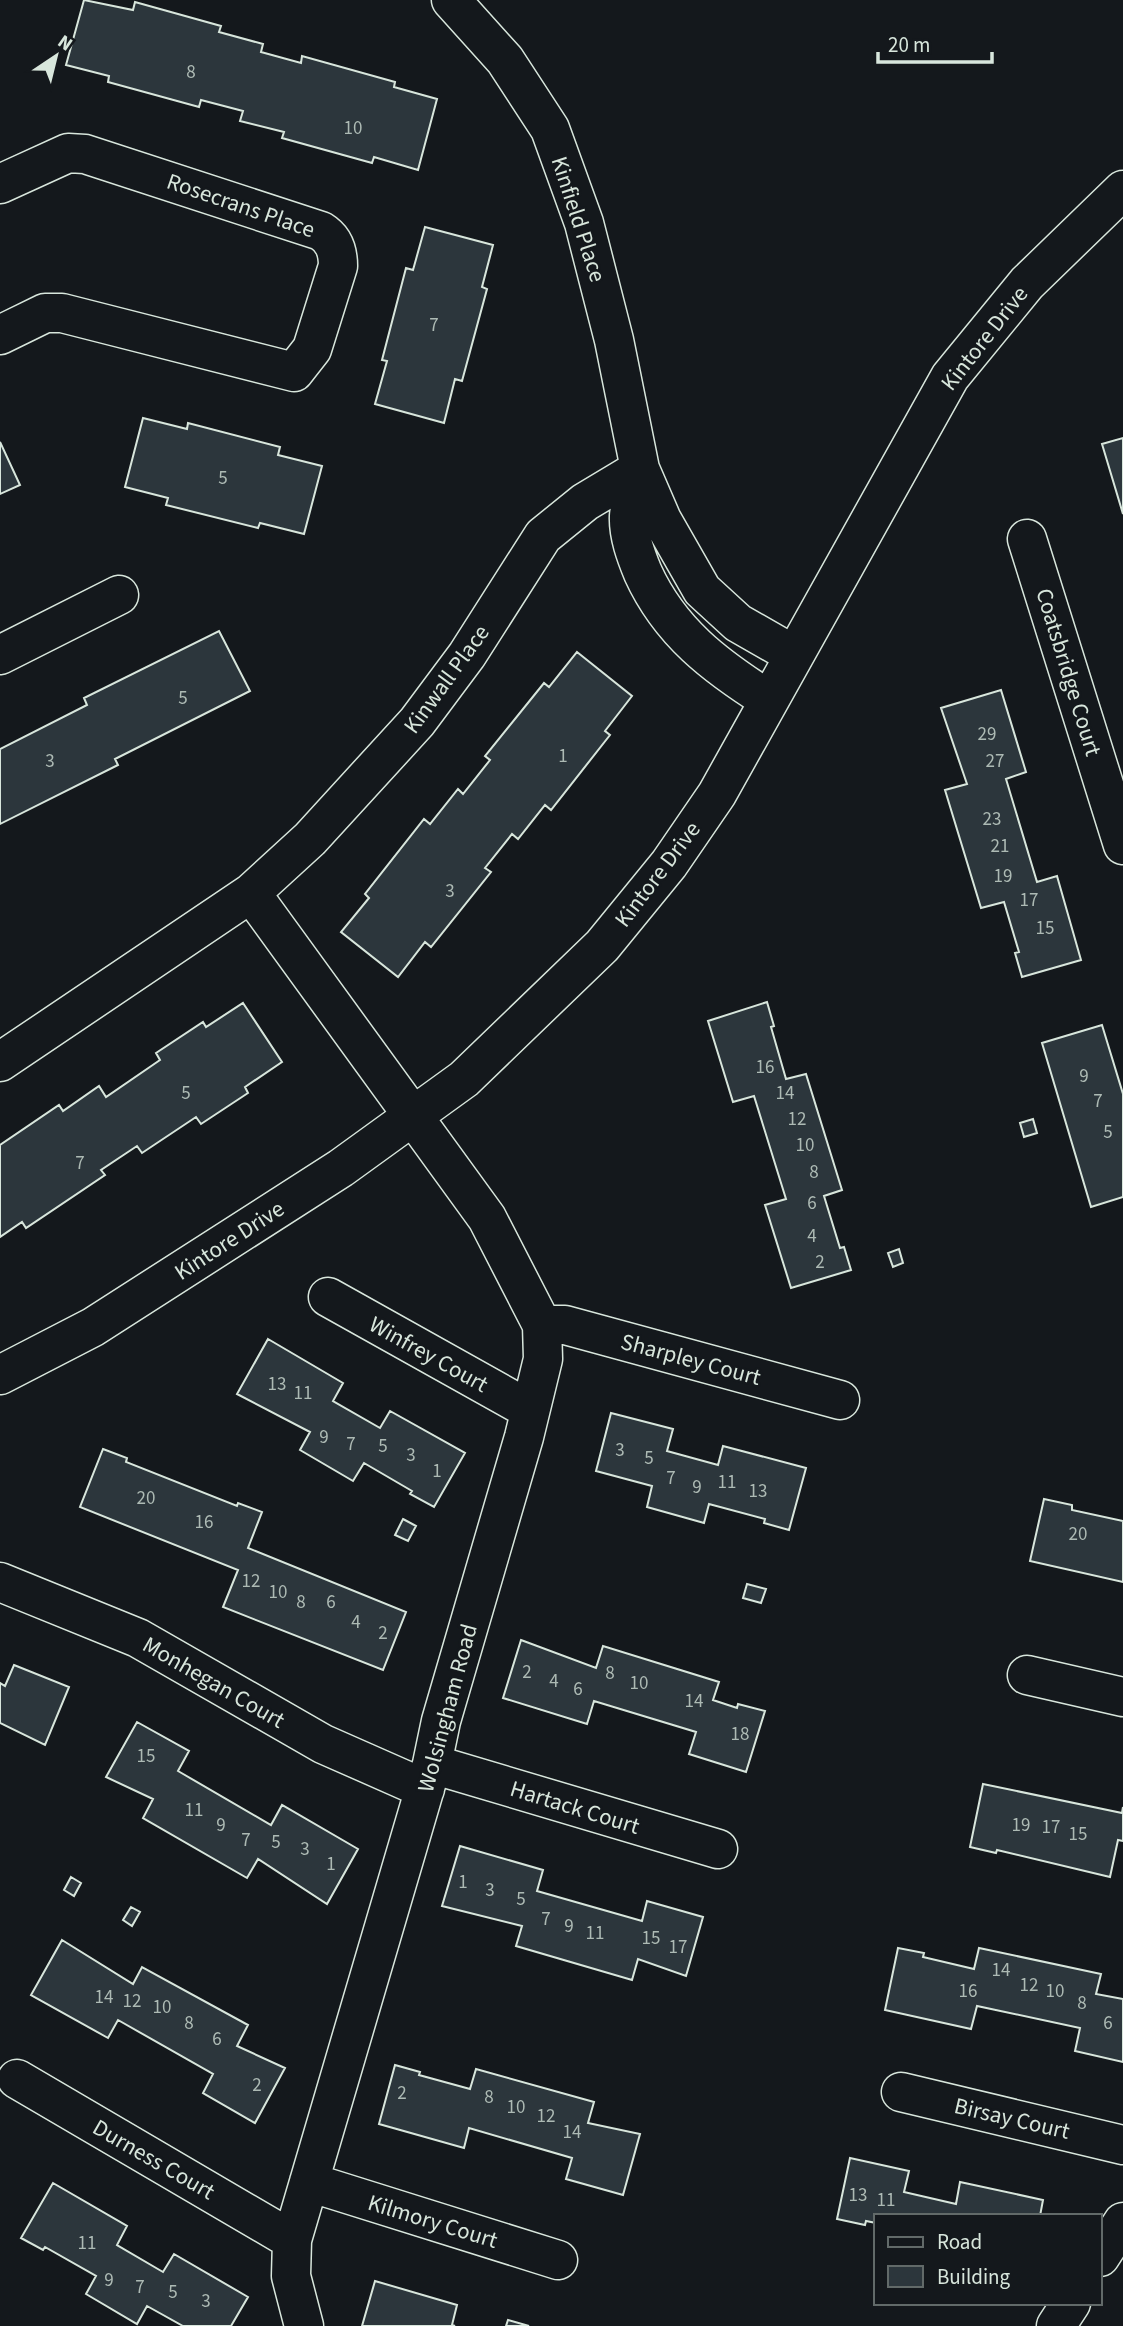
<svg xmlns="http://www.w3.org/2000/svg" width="1123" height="2326" font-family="'Source Sans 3',sans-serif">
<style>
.building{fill:#2c363c;stroke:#d8e6dc;stroke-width:2}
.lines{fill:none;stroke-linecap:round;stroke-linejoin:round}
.minor-casing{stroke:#d8e6dc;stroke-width:41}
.minor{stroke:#14181c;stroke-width:38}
.labels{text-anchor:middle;stroke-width:5;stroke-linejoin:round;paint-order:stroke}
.number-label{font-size:19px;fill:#adbab4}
.street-label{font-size:23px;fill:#d8e6dc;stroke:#14181c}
</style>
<rect width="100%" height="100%" fill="#14181c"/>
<path class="building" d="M84,0L133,10L135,2L221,26L219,32L263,44L261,52L301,63L302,56L395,82L394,87L437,99L418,170L374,157L372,163L282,138L284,132L240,121L243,111L201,100L199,107L108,82L109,76L66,65Z
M425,227L493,245L482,287L487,289L462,381L455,379L444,423L375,404L387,361L382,360L406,268L413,270Z
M143,418L187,429L188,423L280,447L278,455L322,466L304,534L260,523L258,528L166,505L168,498L125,487Z
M1123,438V514L1102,444Z
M0,442L20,485L0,494Z
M219,631L250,691L115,759L118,765L0,824V749L87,705L84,698Z
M577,652L632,696L605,731L610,735L551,810L545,805L518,839L512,834L485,868L491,872L431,947L425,942L398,977L341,932L369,898L365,894L424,819L430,824L458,789L463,794L490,760L485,756L544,683L549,687Z
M1001,690L1026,772L1006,779L1037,882L1057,876L1081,960L1022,977L1015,953L1019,952L1004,902L981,908L945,790L967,784L941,708Z
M767,1002L774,1026L771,1027L786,1079L806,1074L842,1190L824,1196L840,1248L844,1247L851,1270L791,1288L765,1205L786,1199L754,1096L733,1102L708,1021Z
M243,1003L282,1062L245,1087L248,1093L201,1124L196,1117L142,1153L137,1146L101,1170L105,1175L26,1228L22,1222L0,1237V1145L59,1105L63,1111L99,1086L106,1097L160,1060L156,1053L203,1022L206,1027Z
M1102,1025L1123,1094V1197L1091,1207L1042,1043Z
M1033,1119L1037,1133L1024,1137L1020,1123Z
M899,1249L903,1263L893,1267L888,1253Z
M268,1339L343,1383L333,1401L380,1428L390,1411L465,1453L434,1507L410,1494L412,1491L364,1463L353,1481L300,1450L310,1432L237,1394Z
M611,1413L673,1429L667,1451L718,1465L723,1446L806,1468L789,1530L764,1523L765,1519L709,1504L704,1523L647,1507L652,1486L596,1471Z
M103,1449L127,1458L126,1462L237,1506L238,1503L262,1512L248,1548L406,1612L383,1670L223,1607L238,1570L80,1507Z
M1044,1499L1072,1505V1510L1123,1521V1582L1030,1561Z
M403,1519L416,1526L408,1541L395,1535Z
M747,1584L766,1589L761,1603L743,1598Z
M521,1640L596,1668L603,1646L719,1682L713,1700L737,1708L738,1704L765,1711L746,1772L689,1754L696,1732L594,1701L587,1724L503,1698Z
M14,1665L69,1687L45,1745L0,1723V1683L5,1686Z
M137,1722L189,1751L178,1771L271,1825L282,1805L358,1849L327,1904L258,1859L247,1878L143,1818L153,1799L106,1777Z
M983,1784L1122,1813L1123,1807V1841L1118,1840L1110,1877L997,1850L996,1853L970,1847Z
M460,1846L543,1870L537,1891L642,1921L647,1901L703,1917L686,1976L638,1959L632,1980L516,1946L522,1926L442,1906Z
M71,1877L81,1883L74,1896L64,1890Z
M131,1907L140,1912L132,1926L123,1920Z
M62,1940L133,1984L142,1967L248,2025L237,2046L285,2068L255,2123L203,2093L213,2074L118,2020L108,2038L31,1995Z
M898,1948L924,1953L923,1957L974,1969L979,1948L1101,1974L1096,1994L1123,1999V2062L1075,2051L1080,2028L977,2006L971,2029L885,2010Z
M395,2065L420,2072L419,2075L470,2089L476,2069L594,2102L588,2123L640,2134L623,2195L566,2179L572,2158L469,2128L464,2148L379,2124Z
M850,2158L909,2171L904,2192L956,2204L960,2182L1043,2200L1040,2216H876V2223L866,2221L865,2225L837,2219Z
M53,2183L127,2226L117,2245L163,2272L174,2254L248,2297L231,2326H183L147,2306L137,2324L86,2294L96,2276L45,2247L43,2250L21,2238Z
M375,2281L457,2305L452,2325L455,2326H362Z
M508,2320L529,2326H506Z"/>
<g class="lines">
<defs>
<path id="minor" d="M451,0L505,60L550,129L584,223L614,340L640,469L662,520L702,590L738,623L794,655
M0,184L68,153L85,154L321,231C334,239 338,251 338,266L312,349L294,372L62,313H45L0,335
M640,469C637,484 630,501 629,516C628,535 636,556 643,573C670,632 715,666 769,700
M1027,539L1123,845
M0,655L119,595
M251,893L487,1218L542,1325L543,1359L524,1437L441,1721L432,1764L292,2240L291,2276L304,2326
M0,1062L251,893L310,839L417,722L467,655L543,536L585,502L640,469
M328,1297L530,1410
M542,1325H565L840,1400
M0,1375L93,1327L341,1168L464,1079L602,946L669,864L717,794L950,377L1027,283L1123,190
M0,1582L138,1638L323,1744L425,1789
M1027,1675L1123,1697
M432,1764L718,1849
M17,2079L292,2240
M901,2092L1123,2145
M309,2182L558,2260
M1100,2257L1123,2222
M1056,2326L1071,2303"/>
</defs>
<use href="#minor" class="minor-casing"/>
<use href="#minor" class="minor"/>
</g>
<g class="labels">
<g class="number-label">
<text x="191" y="78">8</text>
<text x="353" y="134">10</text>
<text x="434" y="331">7</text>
<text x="223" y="484">5</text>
<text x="183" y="704">5</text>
<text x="987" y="740">29</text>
<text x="563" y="762">1</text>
<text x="50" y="767">3</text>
<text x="995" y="767">27</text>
<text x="992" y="825">23</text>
<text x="1000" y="852">21</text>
<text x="1003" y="882">19</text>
<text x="450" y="897">3</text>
<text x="1029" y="906">17</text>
<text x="1045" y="934">15</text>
<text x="765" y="1073">16</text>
<text x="1084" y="1082">9</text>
<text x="186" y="1099">5</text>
<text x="785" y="1099">14</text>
<text x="1098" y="1107">7</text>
<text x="797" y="1125">12</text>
<text x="1108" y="1138">5</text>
<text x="805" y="1151">10</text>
<text x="80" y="1169">7</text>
<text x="814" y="1178">8</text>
<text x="812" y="1209">6</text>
<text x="812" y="1242">4</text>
<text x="820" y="1268">2</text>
<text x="277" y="1390">13</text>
<text x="303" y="1399">11</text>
<text x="324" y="1443">9</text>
<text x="351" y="1450">7</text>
<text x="383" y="1452">5</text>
<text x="620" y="1456">3</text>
<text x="411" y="1461">3</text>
<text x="649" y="1464">5</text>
<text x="437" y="1477">1</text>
<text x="671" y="1484">7</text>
<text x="727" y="1488">11</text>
<text x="697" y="1493">9</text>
<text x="758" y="1497">13</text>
<text x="146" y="1504">20</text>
<text x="204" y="1528">16</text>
<text x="1078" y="1540">20</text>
<text x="251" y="1587">12</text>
<text x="278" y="1598">10</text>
<text x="301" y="1608">8</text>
<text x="331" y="1608">6</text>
<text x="356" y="1628">4</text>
<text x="383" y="1639">2</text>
<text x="527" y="1678">2</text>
<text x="610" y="1679">8</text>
<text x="554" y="1687">4</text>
<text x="639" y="1689">10</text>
<text x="578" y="1695">6</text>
<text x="694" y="1707">14</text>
<text x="740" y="1740">18</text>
<text x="146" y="1762">15</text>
<text x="194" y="1816">11</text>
<text x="221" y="1831">9</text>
<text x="1021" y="1831">19</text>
<text x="1051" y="1833">17</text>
<text x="1078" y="1840">15</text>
<text x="246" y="1846">7</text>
<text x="276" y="1848">5</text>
<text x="305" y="1855">3</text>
<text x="331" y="1870">1</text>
<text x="463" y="1888">1</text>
<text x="490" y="1896">3</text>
<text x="521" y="1905">5</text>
<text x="546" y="1925">7</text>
<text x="569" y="1932">9</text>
<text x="595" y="1939">11</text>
<text x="651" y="1944">15</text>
<text x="678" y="1953">17</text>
<text x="1001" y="1976">14</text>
<text x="1029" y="1991">12</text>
<text x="968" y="1997">16</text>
<text x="1055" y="1997">10</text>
<text x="104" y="2003">14</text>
<text x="132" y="2007">12</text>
<text x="1082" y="2009">8</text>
<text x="162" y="2013">10</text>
<text x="189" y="2029">8</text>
<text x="1108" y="2029">6</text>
<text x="217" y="2045">6</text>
<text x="257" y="2091">2</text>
<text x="402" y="2099">2</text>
<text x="489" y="2103">8</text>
<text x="516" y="2113">10</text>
<text x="546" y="2122">12</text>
<text x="572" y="2138">14</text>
<text x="858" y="2201">13</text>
<text x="886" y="2206">11</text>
<text x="87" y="2249">11</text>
<text x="109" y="2286">9</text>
<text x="140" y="2293">7</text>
<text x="173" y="2298">5</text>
<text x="206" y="2307">3</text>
</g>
<g class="street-label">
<text transform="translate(241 205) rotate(19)" y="8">Rosecrans Place</text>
<text transform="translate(579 219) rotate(72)" y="8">Kinfield Place</text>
<text transform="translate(984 338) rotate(-52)" y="8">Kintore Drive</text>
<text transform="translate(1069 672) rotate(73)" y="8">Coatsbridge Court</text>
<text transform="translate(446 679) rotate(-54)" y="8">Kinwall Place</text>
<text transform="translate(657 874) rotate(-53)" y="8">Kintore Drive</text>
<text transform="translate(229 1240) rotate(-33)" y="8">Kintore Drive</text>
<text transform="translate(429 1354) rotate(29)" y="8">Winfrey Court</text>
<text transform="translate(691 1359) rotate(15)" y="8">Sharpley Court</text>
<text transform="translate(214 1682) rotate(30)" y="8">Monhegan Court</text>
<text transform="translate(447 1708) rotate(-75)" y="8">Wolsingham Road</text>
<text transform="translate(575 1807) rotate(17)" y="8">Hartack Court</text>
<text transform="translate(1012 2118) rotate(13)" y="8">Birsay Court</text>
<text transform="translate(154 2159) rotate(30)" y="8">Durness Court</text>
<text transform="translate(433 2221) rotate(17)" y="8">Kilmory Court</text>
</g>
</g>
<rect x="874" y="2214" width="228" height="91" fill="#14181c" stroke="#626a69" stroke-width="2"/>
<rect x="888" y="2237" width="35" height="10" fill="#14181c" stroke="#626a69" stroke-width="2"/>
<text x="937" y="2249" font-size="21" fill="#d8e6dc">Road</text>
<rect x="888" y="2266" width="35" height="21" fill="#2c363c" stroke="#626a69" stroke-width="2"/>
<text x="937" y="2284" font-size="21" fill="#d8e6dc">Building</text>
<g transform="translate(56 56) rotate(35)" stroke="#14181c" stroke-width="5" paint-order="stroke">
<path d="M0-5L12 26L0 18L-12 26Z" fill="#d8e6dc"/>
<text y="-10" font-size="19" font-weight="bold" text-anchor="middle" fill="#d8e6dc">N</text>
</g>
<path d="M878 52v10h114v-10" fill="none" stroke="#d8e6dc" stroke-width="3.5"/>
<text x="888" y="52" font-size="21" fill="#d8e6dc" stroke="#14181c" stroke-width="5" paint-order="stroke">20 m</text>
</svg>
